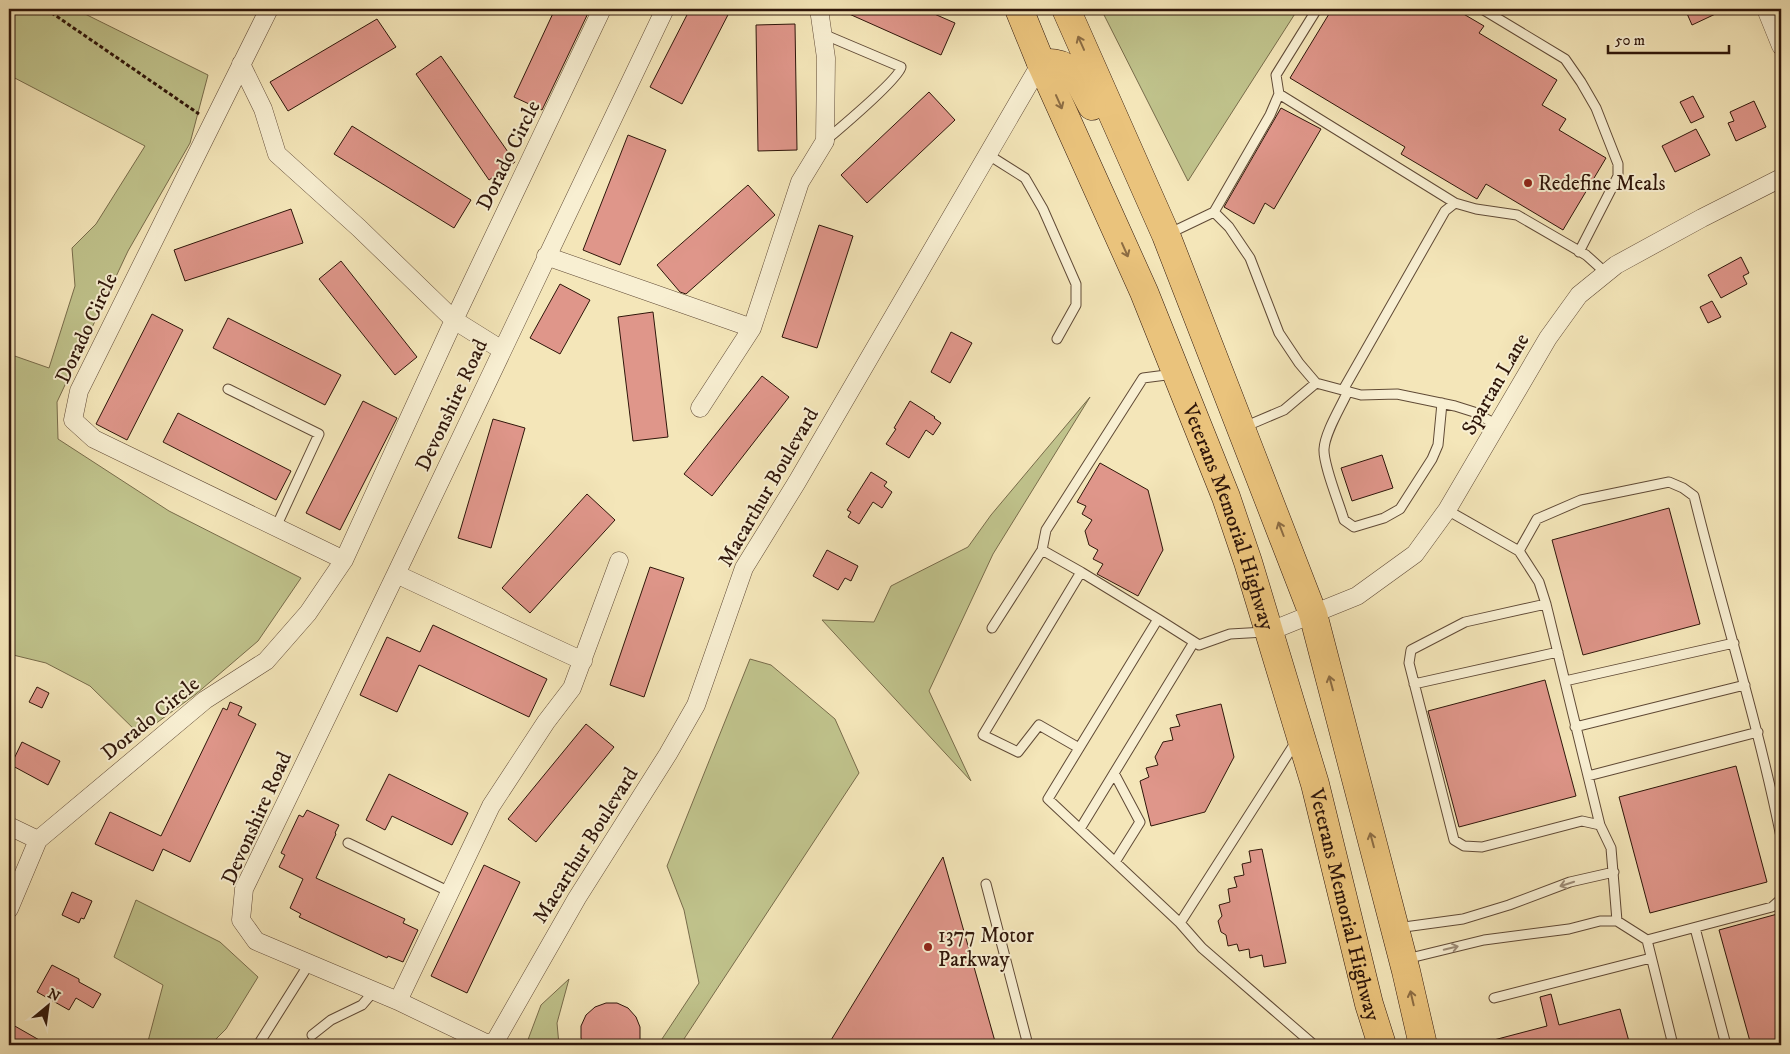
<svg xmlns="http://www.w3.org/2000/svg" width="1790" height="1054" font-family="'IM FELL DW Pica',serif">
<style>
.green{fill:#c0c38c;stroke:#786c4b}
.building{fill:#df968a;stroke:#2f160a}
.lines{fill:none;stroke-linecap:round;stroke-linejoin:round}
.lane-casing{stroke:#604a36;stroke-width:11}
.street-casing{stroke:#604a36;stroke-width:19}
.highway-casing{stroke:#2f160a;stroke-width:29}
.path{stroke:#2f160a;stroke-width:3;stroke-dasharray:4 2.5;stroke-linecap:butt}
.lane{stroke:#f8efd2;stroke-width:9}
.street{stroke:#f8efd2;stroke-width:18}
.highway{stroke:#eac37c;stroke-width:28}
.oneway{stroke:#8c6c43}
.oneway2{stroke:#9e8d78}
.poi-dot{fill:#8f2418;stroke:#f8efd2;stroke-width:2}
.labels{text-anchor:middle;stroke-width:4;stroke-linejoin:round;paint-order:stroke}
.street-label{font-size:21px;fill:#2f160a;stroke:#f8efd2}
.poi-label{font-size:21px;fill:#2f160a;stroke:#f8efd2;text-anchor:start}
</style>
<rect width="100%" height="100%" fill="#f4e6b9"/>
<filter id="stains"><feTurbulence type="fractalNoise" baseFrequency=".004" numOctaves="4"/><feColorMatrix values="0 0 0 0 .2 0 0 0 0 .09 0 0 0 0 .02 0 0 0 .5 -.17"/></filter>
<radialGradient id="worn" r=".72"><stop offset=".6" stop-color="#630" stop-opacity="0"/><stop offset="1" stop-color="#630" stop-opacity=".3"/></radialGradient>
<path class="green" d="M9,9H75L208,75L190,143L128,251L57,402L58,439L169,511L301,578L258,641L196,694L140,735L90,686L46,663L9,654V354L49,368L75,286L72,248L96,224L145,146L9,75Z
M1101,9H1298L1188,181Z
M1090,397L993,554L929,691L971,781L822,620L874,622L891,586L968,547L991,515Z
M750,659L771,665L835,719L859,773L680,1045H658L699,983L684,910L667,866Z
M136,900L220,942L258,977L226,1029L210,1045H147L163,985L114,957Z
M569,979L557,1023L559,1045H526L541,1005Z"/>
<path class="building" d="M555,9H590L542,110L514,97Z
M690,9H731L682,104L650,87Z
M838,9H923L955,23L941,55Z
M1332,9H1455L1484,26L1479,33L1557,80L1542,105L1566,119L1559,130L1606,158L1563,230L1486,184L1477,199L1401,154L1405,147L1290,78Z
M1685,9H1726L1692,25Z
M377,19L396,47L288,111L270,82Z
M795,24L797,150L758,151L756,25Z
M441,56L515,162L489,180L416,74Z
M929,92L955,120L867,203L841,175Z
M1693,96L1704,117L1691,123L1680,102Z
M1754,101L1766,127L1736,141L1728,123L1734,121L1730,112Z
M1281,108L1321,129L1274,209L1265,203L1254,224L1224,207Z
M352,126L471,200L454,228L334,154Z
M1696,129L1710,155L1675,172L1662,146Z
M628,135L666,150L620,265L583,250Z
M748,185L775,215L686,294L680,292L657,265Z
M291,209L303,243L185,281L174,250Z
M819,225L853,236L817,348L782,337Z
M1741,257L1749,273L1743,276L1747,284L1721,298L1708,275Z
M341,261L417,357L395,375L319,279Z
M560,284L590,300L560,354L530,338Z
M1712,301L1721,317L1708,323L1700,307Z
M653,312L668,437L633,441L618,317Z
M152,314L183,330L127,440L96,424Z
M228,318L341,375L325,405L213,348Z
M951,332L972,343L950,383L931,372Z
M762,376L789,397L712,496L684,474Z
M363,401L397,418L340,530L306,513Z
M910,401L935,417L934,418L941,423L933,435L926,430L909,458L886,444L896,429L894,428Z
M178,413L291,471L276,500L163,442Z
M493,419L525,428L491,548L458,538Z
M1382,455L1393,488L1352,501L1341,468Z
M1100,463L1148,490L1163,550L1138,596L1097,574L1103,564L1093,559L1098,550L1089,545L1085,531L1092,520L1082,514L1086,506L1077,502Z
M871,472L887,482L884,486L892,492L882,508L873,502L859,524L848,517L851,512L847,510Z
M587,494L615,520L530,613L502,588Z
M1669,508L1700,624L1583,655L1552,540Z
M827,550L858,566L851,581L845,578L838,590L813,576Z
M650,567L684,578L644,697L610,685Z
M433,625L547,679L529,717L419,665L397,712L360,695L387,637L420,652Z
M1545,680L1576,796L1459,827L1428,711Z
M37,687L49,693L42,708L29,702Z
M230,702L242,707L238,715L256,724L190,862L163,849L153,871L95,844L110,812L161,836L223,708L227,710Z
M1221,704L1234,757L1205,812L1151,826L1140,781L1149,777L1146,768L1158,765L1155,757L1163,742L1173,740L1170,728L1180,726L1176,715Z
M586,724L614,747L536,842L508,819Z
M22,742L60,761L48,785L11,765Z
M1736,766L1767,882L1650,913L1619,797Z
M389,774L468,813L452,845L392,816L385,830L366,820Z
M307,810L339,825L335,833L336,834L316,878L405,919L403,923L418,930L403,962L388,956L387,958L335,934L299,917L301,914L290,908L303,879L279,867L285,855L281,853L299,815L303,817Z
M1262,849L1286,963L1264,967L1262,955L1250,958L1249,949L1239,951L1237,944L1228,946L1226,935L1221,932L1218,921L1222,916L1219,905L1230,902L1228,889L1237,887L1234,877L1244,875L1242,864L1251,862L1249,851Z
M943,857L996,1045H828Z
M484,865L520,882L467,993L431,976Z
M72,892L92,901L84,919L81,918L79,923L62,915Z
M1781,913V1045H1751L1719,930Z
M52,965L79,979V982L101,994L93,1008L76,998L69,1010L37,992Z
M1551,994L1559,1025L1620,1009L1630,1045H1491L1490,1041L1547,1026L1540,997Z
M606,1003H617L628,1008L636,1017L640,1027V1039L637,1045H584L581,1038V1026L586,1015L595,1007Z
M13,1025L48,1045H9V1032Z"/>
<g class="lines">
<defs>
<path id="lane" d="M1482,9L1565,59L1581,82L1596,108L1618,164V176L1579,252
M823,34L901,67C900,78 838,130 825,141
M1279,94L1455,203
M987,154L1025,178L1043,209L1076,284V305L1057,339
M1214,212L1270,115L1279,94L1276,75L1317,9
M1168,234L1214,212L1229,227L1250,258L1279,333L1299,363L1316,383
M228,389L319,434L276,527
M1343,390L1445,211L1455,203L1476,209L1517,215L1586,255L1606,273
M1348,391C1341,407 1325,432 1324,449C1323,464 1339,503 1344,520L1354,527L1384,518L1400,509L1432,459L1438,445L1442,403
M1244,427L1284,410L1316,383L1361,395L1397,394L1455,406L1474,412L1497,425
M1447,510L1519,551
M1042,550L1046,530L1143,378L1174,374
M1081,572L1158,619
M1546,604L1539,582L1519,551L1537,519L1581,500L1669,482L1683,488L1694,496C1722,610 1758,722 1781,837
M992,628L1042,550L1081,572L983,735L1018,752L1039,725L1079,748
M1265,632L1230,634L1199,645L1158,619L1048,799L1180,923L1202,948L1314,1045
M1565,681L1734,643
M1414,684L1558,652
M1575,727L1745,685
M1114,773L1140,822L1115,862
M1588,776L1758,732
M1600,825L1546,604L1465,622L1411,650L1409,663L1454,840L1464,846L1482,847L1582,821L1600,825L1611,848L1617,921
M1080,829L1194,642
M348,843L450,892
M986,884L1028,1045
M1180,923L1297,740
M1397,928L1463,919L1509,905L1570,882L1614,872
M1695,928L1726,1045
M1647,940L1772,907L1781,899
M1406,959L1484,940L1569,929L1600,921H1617L1647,940L1673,1045
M1494,998L1651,958
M312,1035L331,1020L362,1005L374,991
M258,1045L309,964"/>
<path id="street" d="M269,9L79,391L73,420L94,439L344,560
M1766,9L1781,46
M241,64L263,109L277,154L359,228L454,320L502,350
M546,256L752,328
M700,408L752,328L800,182L825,141L826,58L819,9
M396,574L583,661
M1268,632L1357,596L1415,554L1447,510L1548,338L1579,295L1616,265L1702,218L1781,178
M9,826L38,840
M9,909L38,840L205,700L266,661L308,613L344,560L454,320L602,9
M398,1001L491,806L546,722L572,688L619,561
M490,1045L398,1001L256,941L241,920L244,889L396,574L665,9
M493,1045L577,898L668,754L696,705L744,568L797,482L1041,63"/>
<g id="highway">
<path id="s1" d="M1019,9L1041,63L1144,292L1226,497L1248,562L1315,784L1369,1004L1382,1045"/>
<path d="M1066,9L1166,235L1313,614L1406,971L1423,1045"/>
<path d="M1041,63C1074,60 1078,81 1092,106"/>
</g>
</defs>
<use href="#lane" class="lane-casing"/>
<use href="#street" class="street-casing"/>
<use href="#highway" class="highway-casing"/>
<path class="path" d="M46,9L199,114"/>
<use href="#lane" class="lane"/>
<use href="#street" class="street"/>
<use href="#highway" class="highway"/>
</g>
<defs><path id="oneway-shaft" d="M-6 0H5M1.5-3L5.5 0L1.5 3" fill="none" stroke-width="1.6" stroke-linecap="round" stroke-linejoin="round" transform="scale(1.25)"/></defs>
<g class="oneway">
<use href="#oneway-shaft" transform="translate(1081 43) rotate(-114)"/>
<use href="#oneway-shaft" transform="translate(1059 102) rotate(66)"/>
<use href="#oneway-shaft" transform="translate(1125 250) rotate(66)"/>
<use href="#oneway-shaft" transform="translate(1281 529) rotate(-111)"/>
<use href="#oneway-shaft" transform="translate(1331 683) rotate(-105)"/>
<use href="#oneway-shaft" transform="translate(1372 840) rotate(-105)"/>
<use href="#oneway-shaft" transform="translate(1412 998) rotate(-103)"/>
</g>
<g class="oneway2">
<use href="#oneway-shaft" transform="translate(1567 884) rotate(162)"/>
<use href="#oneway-shaft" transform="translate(1451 948) rotate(-14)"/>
</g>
<g class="poi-dot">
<circle cx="1528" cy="183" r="5"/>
<circle cx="928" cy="947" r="5"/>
</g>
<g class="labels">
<g class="street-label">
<text transform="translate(508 155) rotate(-64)" y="7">Dorado Circle</text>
<text transform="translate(86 328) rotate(-65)" y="7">Dorado Circle</text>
<text transform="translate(1495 384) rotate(-60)" y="7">Spartan Lane</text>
<text transform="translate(451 405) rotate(-65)" y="7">Devonshire Road</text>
<text transform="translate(768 487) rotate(-60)" y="7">Macarthur Boulevard</text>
<text dy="7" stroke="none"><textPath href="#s1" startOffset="550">Veterans Memorial Highway</textPath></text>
<text transform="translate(150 718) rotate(-39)" y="7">Dorado Circle</text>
<text transform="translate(256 818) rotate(-66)" y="7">Devonshire Road</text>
<text transform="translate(585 845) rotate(-58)" y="7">Macarthur Boulevard</text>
<text dy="7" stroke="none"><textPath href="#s1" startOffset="955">Veterans Memorial Highway</textPath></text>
</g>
<g class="poi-label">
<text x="1538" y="190">Redefine Meals</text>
<text x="938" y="942">1377 Motor<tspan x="938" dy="24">Parkway</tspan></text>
</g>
</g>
<rect width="1790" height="1054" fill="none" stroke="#f4e6b9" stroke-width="30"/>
<rect x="10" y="10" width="1770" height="1034" fill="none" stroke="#2f160a" stroke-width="2.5"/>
<rect x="15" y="15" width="1760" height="1024" fill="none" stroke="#2f160a"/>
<g transform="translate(48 1006) rotate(29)" stroke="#f8efd2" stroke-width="4" paint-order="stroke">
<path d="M0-4L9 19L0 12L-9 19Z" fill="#2f160a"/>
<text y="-8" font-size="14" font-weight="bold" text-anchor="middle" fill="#2f160a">N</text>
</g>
<path d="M1608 45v8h121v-8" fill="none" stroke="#2f160a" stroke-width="2.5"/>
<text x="1615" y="45" font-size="15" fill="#2f160a" stroke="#f8efd2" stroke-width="4" paint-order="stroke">50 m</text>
<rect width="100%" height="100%" filter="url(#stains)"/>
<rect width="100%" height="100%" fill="url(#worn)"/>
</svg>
